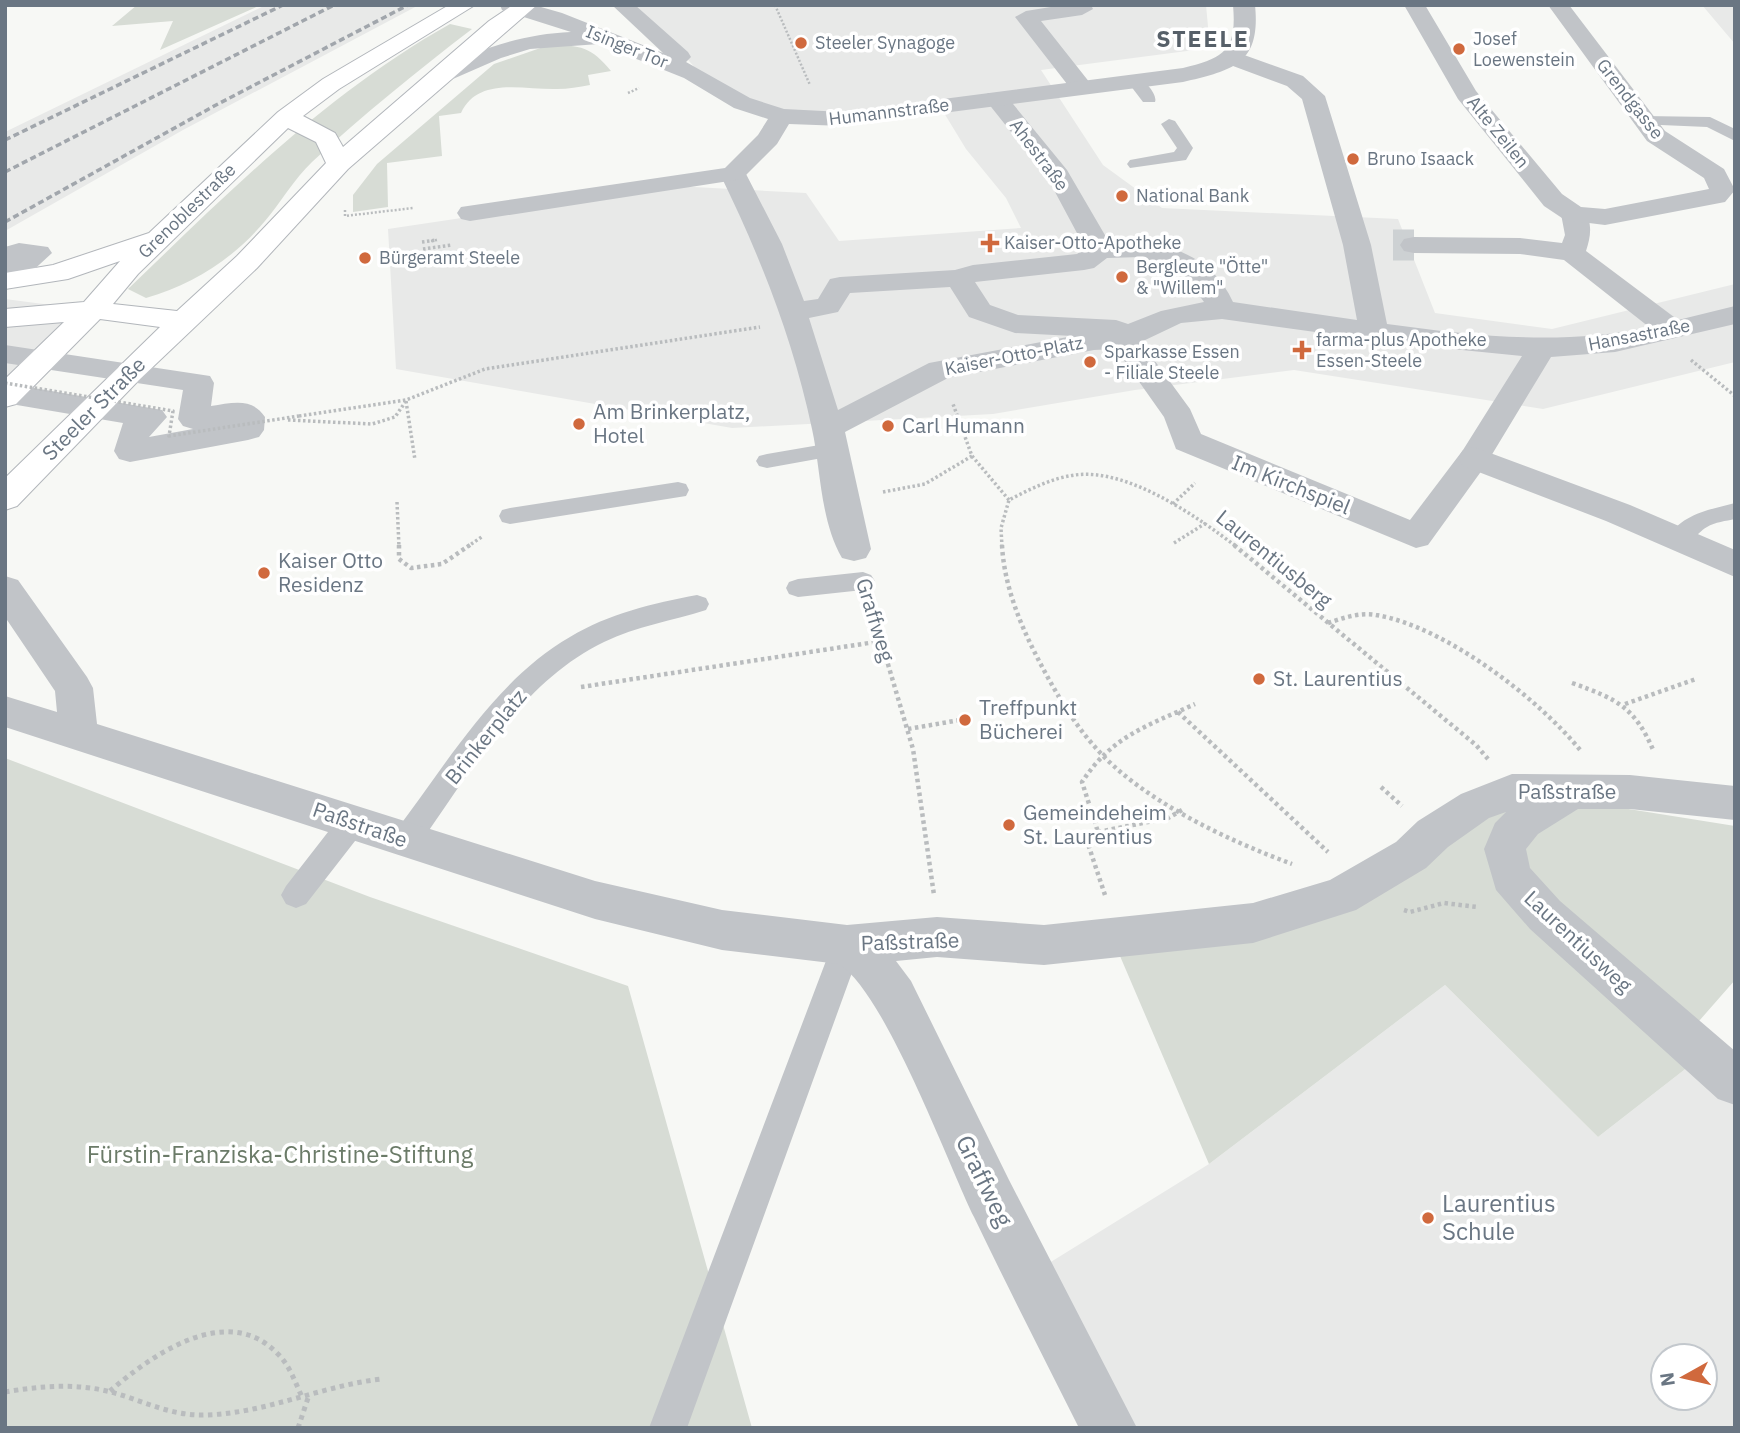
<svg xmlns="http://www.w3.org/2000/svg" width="1740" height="1433" font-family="'IBM Plex Sans',sans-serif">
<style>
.built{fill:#e8e9e8;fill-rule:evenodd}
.green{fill:#d7dcd5}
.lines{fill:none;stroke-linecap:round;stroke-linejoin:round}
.pedestrian-tunnel{stroke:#cdd1d3;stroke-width:31;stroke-dasharray:31 15;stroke-linecap:butt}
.secondary-casing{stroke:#b2b6bb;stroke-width:2}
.path-far3{stroke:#b9bcbe;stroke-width:2.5;stroke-dasharray:2 2;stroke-linecap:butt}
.path-far2{stroke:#b9bcbe;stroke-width:3.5;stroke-dasharray:2.5 2.5;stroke-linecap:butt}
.path-far1{stroke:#b9bcbe;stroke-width:4.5;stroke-dasharray:3.5 3.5;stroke-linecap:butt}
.path{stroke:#b9bcbe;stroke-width:5;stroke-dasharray:4.5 4.5;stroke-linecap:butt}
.service{fill:#c1c4c8;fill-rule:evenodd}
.pedestrian{fill:#c1c4c8;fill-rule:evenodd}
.minor{fill:#c1c4c8;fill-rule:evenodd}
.secondary{fill:#fff;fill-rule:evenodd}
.rail{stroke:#a1a6ac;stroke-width:3.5;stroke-dasharray:6 3.5;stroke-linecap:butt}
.path-bridge{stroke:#b9bcbe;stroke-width:3.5;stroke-dasharray:2.5 2.5;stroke-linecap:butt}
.poi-dot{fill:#d0693d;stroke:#fff;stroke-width:2.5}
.labels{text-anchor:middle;stroke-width:7;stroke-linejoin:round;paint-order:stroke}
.far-poi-label{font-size:18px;fill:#6a7683;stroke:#fff;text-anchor:start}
.far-street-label{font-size:18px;fill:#6a7683;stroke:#fff}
.street-label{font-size:21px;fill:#6a7683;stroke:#fff}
.poi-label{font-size:21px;fill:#6a7683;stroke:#fff;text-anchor:start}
.far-district-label{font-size:23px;font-weight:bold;letter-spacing:2px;fill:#576069;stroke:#fff}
.near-park-label{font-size:24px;fill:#6b7b68;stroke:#fff}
.near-street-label{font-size:24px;fill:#6a7683;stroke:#fff}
.near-poi-label{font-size:24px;fill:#6a7683;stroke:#fff;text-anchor:start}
</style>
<rect width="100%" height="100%" fill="#f7f8f5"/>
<path class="built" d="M266,5H419L183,130L5,231V132Z
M628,5H1206L1210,48L1041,70L1103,165L1162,208L1398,219L1435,313L1552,329L1735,284V362L1543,409L1294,370L1135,390L993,414L732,428L396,369L388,229L675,186L806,193L839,241L1021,228L1006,198L966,149L938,103L811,117L750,102L699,72L679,50Z
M1702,5H1735V44Z
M5,299L89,310L5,388Z
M1445,985L1598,1137L1702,1056L1735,1085V1428H1112L1033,1273L1209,1164ZM1663,1356H1705V1398H1663Z"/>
<path class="green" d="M137,5H261L160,50L173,21L112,26Z
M450,24L472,29C417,71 363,115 312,162C294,179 281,202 265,221C233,259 194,284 146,298L128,289C229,192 327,93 450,24Z
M549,45C581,45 591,47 611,71L588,75L590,85C579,87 568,89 557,89C524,90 478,76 461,113L439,116L442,156L387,163L388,207L353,212V195L377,164L494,64Z
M5,758L370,897L628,986L752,1428H5Z
M1530,803L1502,847L1702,1056L1598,1137L1445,985L1209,1164L1114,942L1255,927L1478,808Z
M1542,807H1616L1735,826V980L1685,1037L1546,913L1516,831Z"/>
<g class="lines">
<path class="pedestrian-tunnel" d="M1393,245H1414"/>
<defs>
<path id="secondary" d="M449,5H475L339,89L303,116L335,133L343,147L489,21L513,5H537L348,169L257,268L139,380L17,506L5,510V478L160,327L100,319L16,404L5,407V379L64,322L5,327V309L84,302L120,261L68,279L5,289V273L53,265L149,233L278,112L323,79ZM288,128L316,142L326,163L237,256L177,311L113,304L138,274Z"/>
</defs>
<use href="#secondary" class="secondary-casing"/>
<path class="path-far3" d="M775,5L810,85
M628,93L639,88
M345,210V216L413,208
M431,241L437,240"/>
<path class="path-far2" d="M422,242L437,240
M423,249L452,245
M1691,360L1735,396
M406,401L415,460
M299,416L406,400L485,369L760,327
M288,420L372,424L395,417L406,401
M972,456L1009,500
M883,492L925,484L972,456L953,404
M397,502L399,547
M1173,504L1195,483
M1174,543L1206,523
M467,547L483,536
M1002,547L1001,528L1009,500C1030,489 1052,478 1075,475C1128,468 1196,516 1237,547"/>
<path class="path-far1" d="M399,545V559L411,568L442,564L470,545
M1002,545C1004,584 1019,622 1037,657C1053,688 1071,720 1095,747C1141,800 1227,840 1292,864
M1234,545L1476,745L1488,759
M872,610L913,749L934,895
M1328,623C1343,618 1360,612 1376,615C1444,626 1538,698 1581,751
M1572,683C1617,699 1635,707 1654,752
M581,687L882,641
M1625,704L1696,679
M1178,712L1328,852
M908,729L960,720
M1381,787L1402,806
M1098,832L1168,818L1182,810
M1105,895L1089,847L1098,832L1082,782C1112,736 1147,726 1195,704
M1404,910L1410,912L1444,903L1477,907"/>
<path class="path" d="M110,1391C152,1355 227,1301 278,1354C290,1366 295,1382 302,1397
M5,1392C40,1386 76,1383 111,1392C141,1400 171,1416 204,1415C264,1414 321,1386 381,1379
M298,1428L309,1395"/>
<path class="service" d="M1135,76C1144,78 1158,95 1155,102H1143L1127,81L1129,78Z
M1644,116L1710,117L1735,129V141L1707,127L1638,124L1636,121Z
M1169,119L1175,121L1193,148L1186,160L1130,168L1127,164L1130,160L1174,152L1177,148L1161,124Z
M831,443L839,445L842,450L839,455L767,468L759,466L756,461L759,456L767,454Z
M678,482L686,484L689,490L686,496L510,524L502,522L499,516L502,510L510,508Z
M1735,503V519C1726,521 1715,522 1707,527C1693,535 1689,552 1670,546L1666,540C1681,514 1708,510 1735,503Z
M863,572L871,575L875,581L871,587L863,590L798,597L789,594L786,588L789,582L798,579Z
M697,595L706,598L709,604L706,610C671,621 637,626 604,642C519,683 468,777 415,850L405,853L395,850L391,841L395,832C446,765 495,680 570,637C608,614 653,603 697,595Z
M352,811L362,814L366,823L362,832L306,904L296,908L286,904L281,895L286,886L342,814Z
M847,931L858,935L862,945L687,1428H649L832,945L836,935Z"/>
<path class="pedestrian" d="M1063,5H1091L1093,9L1082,15L1041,21L1090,83L1094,88L1090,93H1074L1015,17L1026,11Z
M1233,51L1303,76L1325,96L1371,245L1387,324C1475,336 1562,346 1649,327L1564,260L1520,254L1414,253L1404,251L1400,245L1404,239L1414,237L1520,238L1562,243L1565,235L1561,214L1565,208H1583C1593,222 1591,236 1586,251L1678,320L1735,306V324L1615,352L1551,357L1485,466L1428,545L1416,548L1176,449L1164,417L1116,349L1094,350L948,378L845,432L871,549L866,558L854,561L842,558C820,520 821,470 812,429C793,339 760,256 720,174L724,169H742L746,174L782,244L804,301L818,299L830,279L840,277L955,270L973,265L1077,254L1085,248L1047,177L984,98L988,93H1004L1067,170L1109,242C1160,240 1210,251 1233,302L1357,320L1343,245L1302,99L1287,86L1225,63L1222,58ZM1141,257L1182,272L1204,302L1161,311L1128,324L1116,320L1018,315L990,305L975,282L1084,270L1094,268L1107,258ZM950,287L969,317L1015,333L1073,336L929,363L838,410L809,318L838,312L850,293ZM1222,319L1402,344L1522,356L1463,450L1410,520L1201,434L1190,409L1141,342L1181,323Z
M19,243L48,247L52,253L15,287L5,289V247Z
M5,345L210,376L214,383L211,406C232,403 252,397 265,417L264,430L259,437L248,440L130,462L119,459L114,451L123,423L5,403V383L162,410L167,417L149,437L193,429L183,426L178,419L183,390L5,363Z"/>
<path class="minor" d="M500,5H534L562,13L663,53L612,5H635L688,52L691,57L686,62L750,98L784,109L843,112L1183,68C1225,58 1237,50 1233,5H1255C1261,64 1233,70 1183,82L843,126L789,124L777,144L742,179L470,221L461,219L457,213L461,207L725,168L758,135L768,119L734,108L684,78L599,44L530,49L501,58L446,82H430L426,77L430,72C475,51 520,34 571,32L502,10Z
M1404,5H1425L1476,91L1562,194L1581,207L1605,209L1709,189L1704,178L1647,141L1548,5H1569L1665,131L1724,169L1735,190L1725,202L1605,225L1565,220L1544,206L1458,99Z
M1474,447L1630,505L1735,550V577L1606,521L1463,466L1458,458L1463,450Z
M5,576L18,580L87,677L93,688L97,724L595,881L722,910L847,925L937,917L1044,925L1253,903L1330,880L1396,842L1418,821L1461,794L1512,774L1630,775L1735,786V820L1630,809H1578L1538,834L1526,849L1530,868L1560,901L1735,1051V1105L1718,1099L1530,929L1496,890L1484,849L1495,823L1506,812L1489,818L1448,847L1426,868L1356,910L1253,943L1044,965L937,957L896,961L911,981L1009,1180L1137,1428H1079C1044,1358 1008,1288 974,1217C947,1161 885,993 839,964L722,950L595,919L5,727V696L57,712L55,691L5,617Z"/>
<use href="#secondary" class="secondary"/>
<path class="rail" d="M5,140L283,5
M5,172L334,5
M5,222L216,105L408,5"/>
<path class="path-bridge" d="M5,383L173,411L169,436L299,416"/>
</g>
<g class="poi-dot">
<circle cx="801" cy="43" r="7"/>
<circle cx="1459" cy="49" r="7"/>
<circle cx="1353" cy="159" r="7"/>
<circle cx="1122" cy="196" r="7"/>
<path d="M986.5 232.5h7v7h7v7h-7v7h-7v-7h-7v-7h7z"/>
<circle cx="365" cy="258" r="7"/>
<circle cx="1122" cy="277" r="7"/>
<path d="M1298.5 339.5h7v7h7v7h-7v7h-7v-7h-7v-7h7z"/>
<circle cx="1090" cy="362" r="7"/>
<circle cx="579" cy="424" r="7"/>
<circle cx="888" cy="426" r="7"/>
<circle cx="264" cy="573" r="7"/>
<circle cx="1259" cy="679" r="7"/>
<circle cx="965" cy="720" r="7"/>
<circle cx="1009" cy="825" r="7"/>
<circle cx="1428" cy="1218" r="7"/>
</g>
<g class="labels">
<g class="far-poi-label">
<text x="1473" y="45">Josef<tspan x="1473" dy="21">Loewenstein</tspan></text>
<text x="815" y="49">Steeler Synagoge</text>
<text x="1367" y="165">Bruno Isaack</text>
<text x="1136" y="202">National Bank</text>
<text x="1004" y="249">Kaiser-Otto-Apotheke</text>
<text x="379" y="264">Bürgeramt Steele</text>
<text x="1136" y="273">Bergleute "Ötte"<tspan x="1136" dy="21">&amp; "Willem"</tspan></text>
<text x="1316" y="346">farma-plus Apotheke<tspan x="1316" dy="21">Essen-Steele</tspan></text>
<text x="1104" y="358">Sparkasse Essen<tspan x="1104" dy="21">- Filiale Steele</tspan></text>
</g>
<g class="far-street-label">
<text transform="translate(627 47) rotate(22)" y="6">Isinger Tor</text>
<text transform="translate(1630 99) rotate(52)" y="6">Grendgasse</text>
<text transform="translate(889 112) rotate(-7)" y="6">Humannstraße</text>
<text transform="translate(1498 132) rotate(51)" y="6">Alte Zeilen</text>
<text transform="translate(1039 155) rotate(53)" y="6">Ahestraße</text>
<text transform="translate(187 211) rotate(-44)" y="6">Grenoblestraße</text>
<text transform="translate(1639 335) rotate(-11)" y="6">Hansastraße</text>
<text transform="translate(1014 356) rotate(-11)" y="6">Kaiser-Otto-Platz</text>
</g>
<g class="street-label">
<text transform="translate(94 409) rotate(-45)" y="7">Steeler Straße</text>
<text transform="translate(1291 485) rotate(22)" y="7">Im Kirchspiel</text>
<text transform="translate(1274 559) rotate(39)" y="7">Laurentiusberg</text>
<text transform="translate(875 620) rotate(73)" y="7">Graffweg</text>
<text transform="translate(486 737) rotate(-51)" y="7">Brinkerplatz</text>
<text x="1567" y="799">Paßstraße</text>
<text transform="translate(360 825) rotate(19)" y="7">Paßstraße</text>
<text transform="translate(910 942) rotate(-2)" y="7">Paßstraße</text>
<text transform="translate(1578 942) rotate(43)" y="7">Laurentiusweg</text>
</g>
<g class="poi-label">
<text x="593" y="419">Am Brinkerplatz,<tspan x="593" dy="24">Hotel</tspan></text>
<text x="902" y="433">Carl Humann</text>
<text x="278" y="568">Kaiser Otto<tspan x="278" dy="24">Residenz</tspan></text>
<text x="1273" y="686">St. Laurentius</text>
<text x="979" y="715">Treffpunkt<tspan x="979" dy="24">Bücherei</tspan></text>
<text x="1023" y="820">Gemeindeheim<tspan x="1023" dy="24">St. Laurentius</tspan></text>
</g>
<g class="far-district-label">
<text x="1203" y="47">STEELE</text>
</g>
<g class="near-park-label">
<text x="280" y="1163">Fürstin-Franziska-Christine-Stiftung</text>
</g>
<g class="near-street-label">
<text transform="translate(984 1181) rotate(64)" y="8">Graffweg</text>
</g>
<g class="near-poi-label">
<text x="1442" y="1212">Laurentius<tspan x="1442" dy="28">Schule</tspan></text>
</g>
</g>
<rect width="1740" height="1433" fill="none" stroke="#6a7683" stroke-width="14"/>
<g transform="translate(1684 1377) rotate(262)"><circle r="33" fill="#ffffff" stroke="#c3c8cd" stroke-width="2"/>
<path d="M0-5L12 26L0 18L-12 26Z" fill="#d0693d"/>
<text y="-10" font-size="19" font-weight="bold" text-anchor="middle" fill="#6a7683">N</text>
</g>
</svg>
